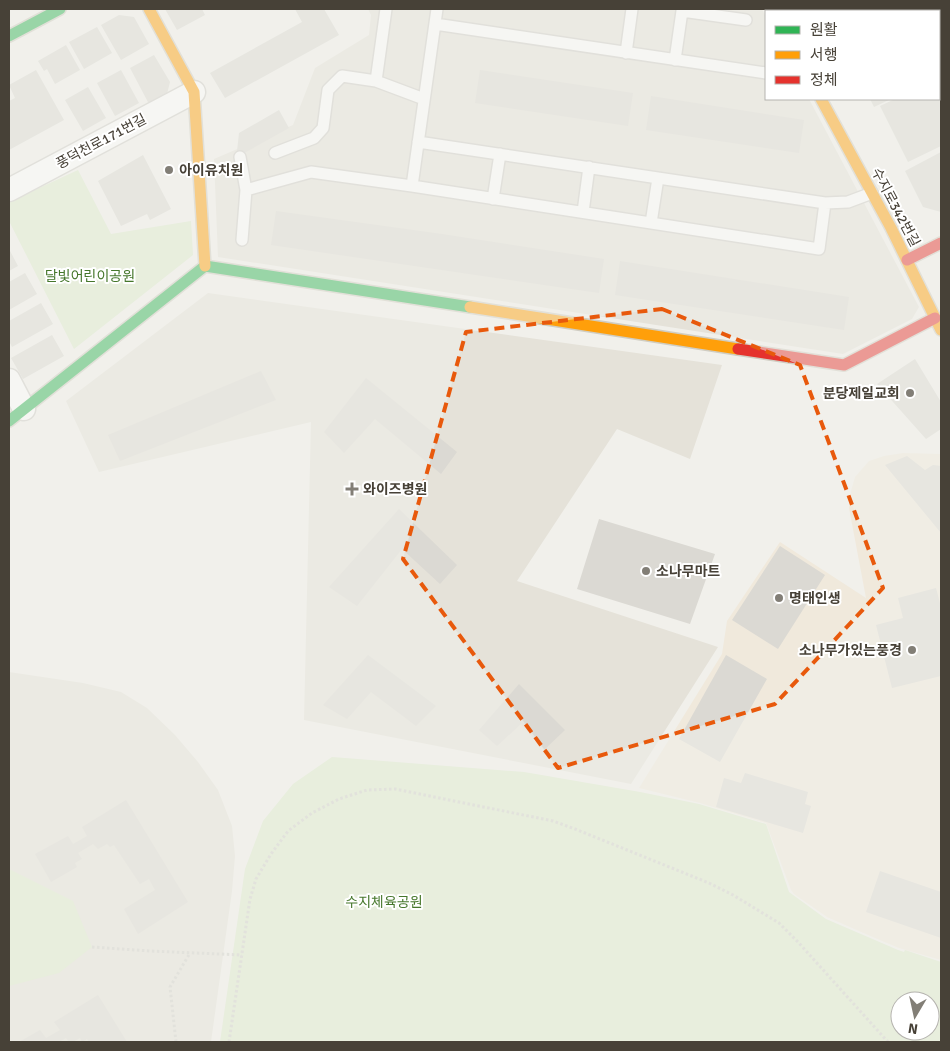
<svg xmlns="http://www.w3.org/2000/svg" width="950" height="1051" font-family="Signika,'Noto Sans KR',sans-serif">
<style>
.residential{fill:#e5e2d9}
.commercial{fill:#f0e9dc}
.green{fill:#ddeacc;fill-rule:evenodd}
.building{fill:#dbd9d3}
.lines{fill:none;stroke-linecap:round;stroke-linejoin:round}
.lane-casing{stroke:#cfcdc8;stroke-width:14}
.street-casing{stroke:#cfcdc8;stroke-width:25}
.fast-casing{stroke:#d0cdc2;stroke-width:14}
.slow-casing{stroke:#d0cdc2;stroke-width:14}
.jam-casing{stroke:#d0cdc2;stroke-width:14}
.path{stroke:#d1d0cb;stroke-width:3;stroke-dasharray:2.5 2.5;stroke-linecap:butt}
.lane{stroke:#fdfdfc;stroke-width:11}
.street{stroke:#fdfdfc;stroke-width:22}
.fast{stroke:#30b455;stroke-width:11}
.slow{stroke:#ff9f0a;stroke-width:11}
.jam{stroke:#e5322d;stroke-width:11}
.marked{fill:none;stroke:#e8590c;stroke-width:4;stroke-dasharray:10 6;stroke-linejoin:round}
.poi-dot{fill:#827e76;stroke:#fff;stroke-width:2}
.labels{text-anchor:middle;stroke-width:4;stroke-linejoin:round;paint-order:stroke}
.street-label{font-size:14px;fill:#474137;stroke:#fff}
.poi-label{font-size:14px;font-weight:bold;fill:#474137;stroke:#fff;text-anchor:start}
.park-label{font-size:14px;fill:#46772c;stroke:#fff}
</style>
<rect width="100%" height="100%" fill="#f1f0eb"/>
<path class="residential" d="M368,9H762L766,17V99H809L919,307L912,319L843,354L218,257L214,159L293,125L315,68L369,35L371,15Z
M208,293L722,365L690,459L617,429L517,581L718,647L631,784L304,720L311,422L99,472L66,401Z
M9,672L83,683L121,692L147,708L175,735L198,762L218,790L232,826L235,856L232,891L211,1042H9Z"/>
<path class="commercial" d="M903,453L941,454V960L899,948L875,938L827,917L794,894L791,890L766,823L700,803L639,788L722,654L727,621L780,542L866,598L849,508L851,491L855,477L869,461L884,456Z"/>
<path class="green" d="M78,170L111,234L191,221L193,255L74,349L9,221V202Z
M332,757L524,772L640,792L699,804L766,824L789,892L826,919L898,950L904,952L905,950L941,962V1042H220L245,869L263,821L293,784ZM900,1001H930V1031H900Z
M9,869L73,901L92,947L59,973L9,986Z"/>
<path class="building" d="M165,9H202L205,15L177,30Z
M295,9H324L339,35L225,98L210,73L302,22Z
M823,9H867L868,11H824Z
M876,9H907L902,11H877Z
M119,15L134,17L149,44L121,60L101,25Z
M97,27L112,53L84,69L69,42Z
M66,45L80,70L55,84L47,69L44,71L38,61Z
M154,55L170,82L167,94L149,104L130,68Z
M36,70L64,120L9,150V101L15,98L9,85Z
M121,70L139,103L115,116L97,83Z
M480,70L633,93L628,126L475,103Z
M941,75V146L908,162L880,106L895,99H939V77Z
M88,87L106,118L83,131L65,100Z
M651,96L804,120L799,153L646,130Z
M870,99H891L874,107Z
M279,110L289,128L239,156L237,151L239,133Z
M941,152V212L923,207L905,171Z
M143,155L171,209L150,220L147,214L121,226L98,181Z
M276,211L442,234L604,259L599,293L271,245Z
M9,249L18,266L9,271Z
M620,261L849,297L844,330L615,295Z
M25,273L37,294L9,310V282Z
M41,303L53,324L12,347L9,341V321Z
M52,335L64,356L23,379L11,358Z
M915,359L941,402V429L926,439L877,384Z
M261,371L276,400L120,461L108,435Z
M366,378L457,452L441,474L375,419L344,453L324,432Z
M907,456L925,470L933,465L941,466V533L885,465Z
M399,509L457,565L440,584L402,549L357,606L329,587Z
M599,519L715,554L690,624L577,589Z
M780,546L825,575L778,649L732,620Z
M936,588L941,607V676L892,688L876,625L903,618L898,598Z
M368,655L436,706L416,726L371,692L347,719L323,705Z
M726,655L767,679L720,762L679,739Z
M519,684L565,730L544,750L521,724L497,746L479,730Z
M745,773L808,792L805,804L811,806L803,833L716,807L724,778L741,783Z
M126,800L188,902L138,934L124,909L155,890L149,879L140,884L114,845L110,847L107,844L98,849L93,844L78,853L82,859L75,863L77,867L51,882L35,854L68,836L73,844L87,836L82,827Z
M880,871L941,892V938L866,912Z
M98,995L127,1042H89L87,1039L82,1042L80,1038L73,1042H69L66,1038L59,1042H19L40,1030L46,1038L60,1030L54,1022Z"/>
<g class="lines">
<defs>
<path id="lane" d="M435,24L766,73
M626,53L632,9
M675,60L682,11L746,20
M376,81L386,9
M418,142L825,203L848,202L872,193
M275,153L314,138L323,128L328,90L342,76L376,81L424,99
M240,157L246,190L242,240
M412,186L437,9
M246,190L311,172L412,186L819,249L825,203
M493,199L500,154
M583,212L589,167
M651,223L658,178"/>
<path id="street" d="M939,25L941,30
M9,190L194,92
M9,380L24,409"/>
<path id="fast" d="M773,9L774,11
M9,36L60,9
M9,421L205,266L470,307"/>
<path id="slow" d="M149,9L194,92L205,266
M821,99L891,228L941,330
M470,307L738,349"/>
<path id="jam" d="M907,260L941,243
M738,349L844,365L935,318"/>
</defs>
<use href="#lane" class="lane-casing"/>
<use href="#street" class="street-casing"/>
<use href="#fast" class="fast-casing"/>
<use href="#slow" class="slow-casing"/>
<use href="#jam" class="jam-casing"/>
<path class="path" d="M92,947L150,951L242,955
M176,1042L170,987L190,953
M229,1042L250,899L256,879L271,854L288,831L312,813L339,799L367,790L395,789L553,821L575,829L709,883L733,895L779,923L798,942L888,1042"/>
<use href="#lane" class="lane"/>
<use href="#street" class="street"/>
<use href="#fast" class="fast"/>
<use href="#slow" class="slow"/>
<use href="#jam" class="jam"/>
</g>
<path d="M0 0H950V1051H0ZM662,309L800,365L883,588L775,704L558,768L403,559L466,332Z" fill="#f1f0eb" fill-opacity=".55" fill-rule="evenodd"/>
<path class="marked" d="M662,309L800,365L883,588L775,704L558,768L403,559L466,332Z"/>
<g class="poi-dot">
<circle cx="169" cy="170" r="5"/>
<circle cx="910" cy="393" r="5"/>
<path d="M349.5 481.5h5v5h5v5h-5v5h-5v-5h-5v-5h5z"/>
<circle cx="646" cy="571" r="5"/>
<circle cx="779" cy="598" r="5"/>
<circle cx="912" cy="650" r="5"/>
</g>
<g class="labels">
<g class="street-label">
<text transform="translate(101 141) rotate(-28)" y="5">풍덕천로171번길</text>
<text transform="translate(896 207) rotate(62)" y="5">수지로342번길</text>
</g>
<g class="poi-label">
<text x="179" y="175">아이유치원</text>
<text x="900" y="398" text-anchor="end">분당제일교회</text>
<text x="363" y="494">와이즈병원</text>
<text x="656" y="576">소나무마트</text>
<text x="789" y="603">명태인생</text>
<text x="902" y="655" text-anchor="end">소나무가있는풍경</text>
</g>
<g class="park-label">
<text x="90" y="281">달빛어린이공원</text>
<text x="384" y="907">수지체육공원</text>
</g>
</g>
<rect width="950" height="1051" fill="none" stroke="#474137" stroke-width="20"/>
<rect x="765" y="10" width="175" height="90" fill="#ffffff" stroke="#b5b3af"/>
<rect x="775" y="26" width="25" height="8" fill="#30b455" stroke="#b5b3af"/>
<text x="810" y="35" font-size="15" fill="#474137">원활</text>
<rect x="775" y="51" width="25" height="8" fill="#ff9f0a" stroke="#b5b3af"/>
<text x="810" y="60" font-size="15" fill="#474137">서행</text>
<rect x="775" y="76" width="25" height="8" fill="#e5322d" stroke="#b5b3af"/>
<text x="810" y="85" font-size="15" fill="#474137">정체</text>
<g transform="translate(915 1016) rotate(189)"><circle r="24" fill="#ffffff" stroke="#b5b3af"/>
<path d="M0-4L9 19L0 12L-9 19Z" fill="#827e76"/>
<text y="-8" font-size="14" font-weight="bold" text-anchor="middle" fill="#474137">N</text>
</g>
</svg>
